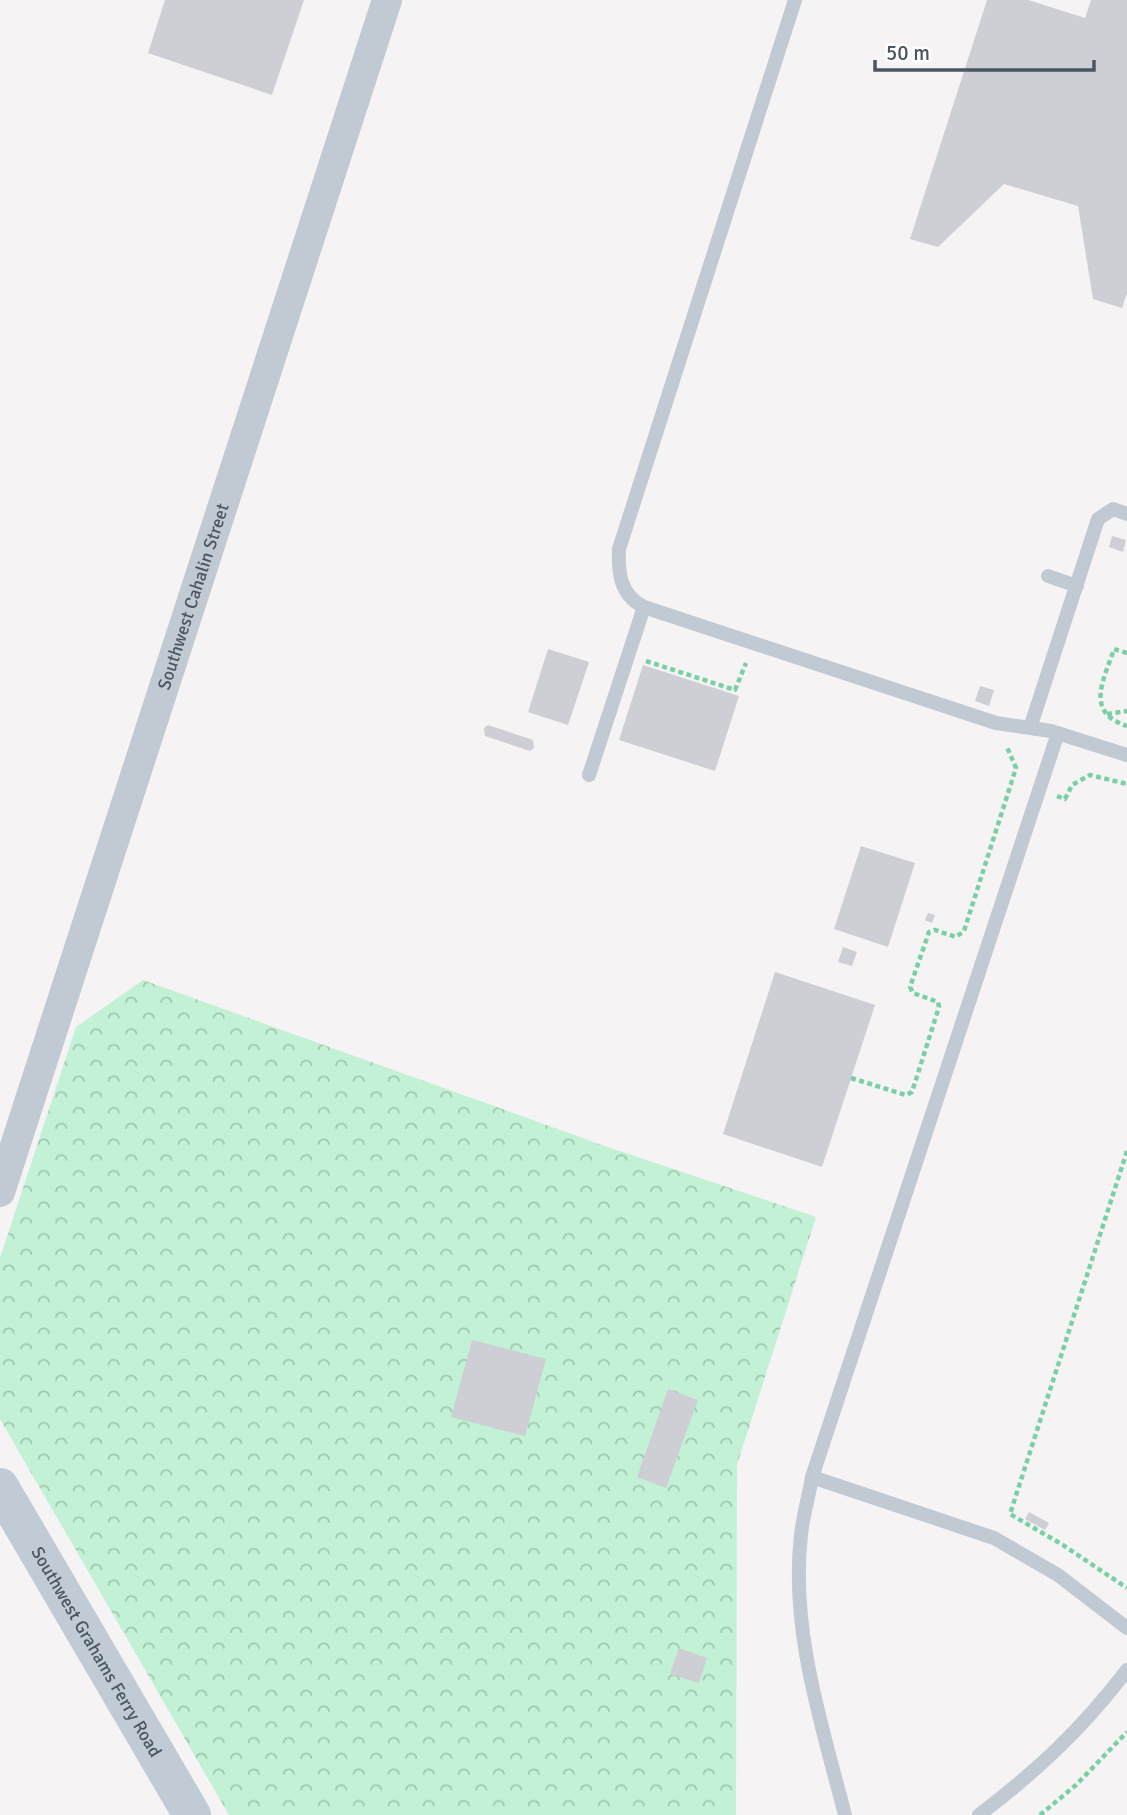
<svg xmlns="http://www.w3.org/2000/svg" width="1127" height="1815" font-family="Signika,sans-serif">
<style>
.forest{fill:url(#forest-crowns)}
.building{fill:#cdcfd5}
.lines{fill:none;stroke-linecap:round;stroke-linejoin:round}
.path{stroke:#7ad0a6;stroke-width:4.5;stroke-dasharray:5 3.5;stroke-linecap:butt}
.service{stroke:#c1cad2;stroke-width:14}
.minor{stroke:#c1cad2;stroke-width:30}
.secondary{stroke:#c1cbd6;stroke-width:38}
.labels{text-anchor:middle;stroke-width:5;stroke-linejoin:round;paint-order:stroke}
.street-label{font-size:18px;fill:#4a5661;stroke:#fff}
</style>
<defs>
<pattern id="forest-crowns" width="20" height="18" patternUnits="userSpaceOnUse" patternTransform="scale(1.75)"><rect width="20" height="18" fill="#c3f1d5"/><path d="M2 6a3 3 0 1 1 6 0M12 15a3 3 0 1 1 6 0" fill="none" stroke="#a0c6b0"/></pattern>
</defs>
<rect width="100%" height="100%" fill="#f5f3f3"/>
<path class="forest" d="M143,980L605,1146L816,1217L737,1465L736,1815H229L0,1419V1258L76,1027Z"/>
<path class="building" d="M165,0H304L272,95L148,53Z
M987,0H1028L1085,18L1091,0H1127V293L1122,308L1093,299L1078,206L1004,184L938,247L910,239Z
M1112,536L1126,540L1123,552L1109,547Z
M548,649L589,662L568,725L528,712Z
M643,665L739,696L715,771L619,740Z
M980,686L994,690L989,706L975,701Z
M488,725L533,740L534,748L530,751L485,736L484,728Z
M861,846L915,863L888,947L834,929Z
M928,913L935,915L932,923L925,920Z
M843,947L857,952L852,966L838,962Z
M775,972L875,1005L822,1167L723,1134Z
M472,1340L546,1359L525,1436L451,1417Z
M668,1389L698,1400L666,1488L637,1477Z
M1029,1512L1049,1523L1045,1530L1025,1519Z
M679,1648L707,1658L699,1683L670,1674Z"/>
<g class="lines">
<path class="path" d="M1127,653L1114,649C1104,680 1084,712 1127,726
M646,661L735,690L746,663
M1107,714L1127,711
M1057,796L1065,799L1072,785L1090,775L1127,784
M851,1078L906,1095L912,1092L939,1007L938,1002L913,993L910,987L929,932L935,930L956,937L964,931L1016,768L1007,747
M1127,1151L1010,1514L1063,1545L1127,1588
M1040,1815L1076,1785L1127,1732"/>
<path class="service" d="M795,0L619,549C618,573 620,595 644,607L996,723L1051,731L1127,755
M1048,576L1077,586
M1030,728L1098,519L1113,509L1127,514
M589,775L644,607
M812,1477L994,1538L1058,1575L1127,1628
M845,1815C822,1725 790,1629 801,1535C803,1515 809,1496 812,1477L1058,733
M979,1815C1038,1770 1082,1729 1127,1670"/>
<path class="minor" id="s1" d="M0,1192L387,0"/>
<path class="secondary" id="s2" d="M0,1487L192,1815"/>
</g>
<g class="labels">
<g class="street-label">
<text dy="6" stroke="none"><textPath href="#s1" startOffset="626">Southwest Cahalin Street</textPath></text>
<text dy="6" stroke="none"><textPath href="#s2" startOffset="191">Southwest Grahams Ferry Road</textPath></text>
</g>
</g>
<path d="M875 60v10h219v-10" fill="none" stroke="#4a5661" stroke-width="3.5"/>
<text x="886" y="60" font-size="21" fill="#4a5661" stroke="#ffffff" stroke-width="5" paint-order="stroke">50 m</text>
</svg>
